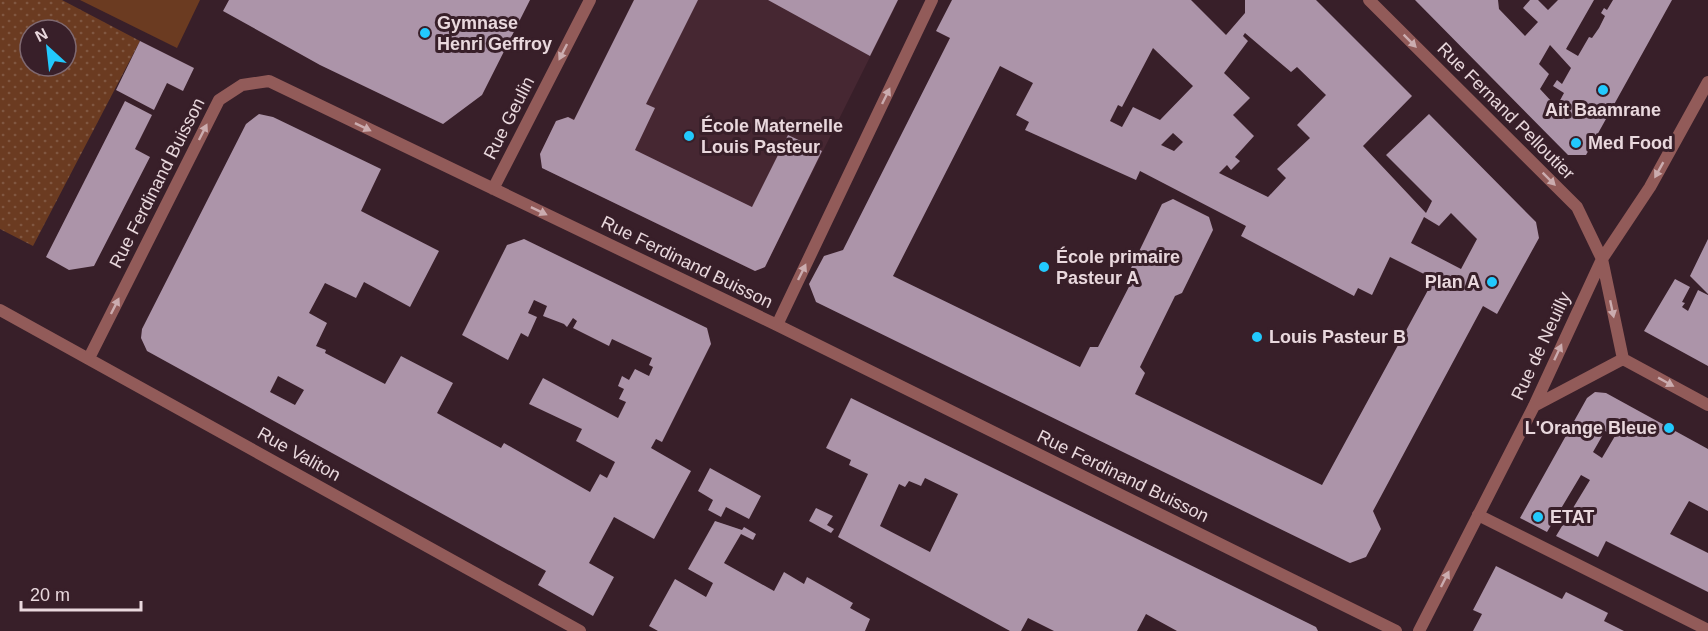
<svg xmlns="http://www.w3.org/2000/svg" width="1708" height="631" font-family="Helvetica,sans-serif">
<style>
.built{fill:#462732}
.park{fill:url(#park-dots);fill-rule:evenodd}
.pitch{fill:#6b3b21}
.building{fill:#ac94a9;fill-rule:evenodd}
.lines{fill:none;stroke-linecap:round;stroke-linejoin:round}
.lane{stroke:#925b59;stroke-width:12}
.street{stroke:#925b59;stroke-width:12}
.oneway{fill:#cbacaf}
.poi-dot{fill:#22c9fd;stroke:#381f29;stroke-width:2}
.labels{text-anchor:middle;stroke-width:6;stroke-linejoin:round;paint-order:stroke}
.poi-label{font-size:18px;font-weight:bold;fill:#e9d8dd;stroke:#381f29;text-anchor:start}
.street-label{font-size:18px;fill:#e9d8dd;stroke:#381f29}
</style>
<defs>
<pattern id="park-dots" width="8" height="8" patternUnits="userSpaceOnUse" patternTransform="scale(1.5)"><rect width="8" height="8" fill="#6b3b21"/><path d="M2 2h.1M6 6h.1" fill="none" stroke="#805741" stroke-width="1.8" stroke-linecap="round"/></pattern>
</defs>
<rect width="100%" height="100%" fill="#381f29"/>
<path class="built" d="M634,0H877L894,9L765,267L755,271L542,168L540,154L556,121L568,117L575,119Z"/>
<path class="park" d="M0,0H62L140,41L33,246L0,229ZM30,30H66V66H30Z"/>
<path class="pitch" d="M80,0H200L177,48Z"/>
<path class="building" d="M229,0H530L482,95L443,124L320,65L223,11Z
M634,0H698L646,104L655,108L635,150L752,207L788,135L822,151L765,267L755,271L542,168L540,154L556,121L568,117L574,120Z
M768,0H898L870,56Z
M952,0H1191L1226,35L1245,13V0H1316L1412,96L1363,146L1426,213L1432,201L1386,155L1429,114L1536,222L1539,238L1497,314L1483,306L1373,511L1381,529L1366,557L1350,563L816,302L809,284L824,256L843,250L950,38L936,31ZM1245,33L1291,72L1297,67L1326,95L1297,125L1310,138L1277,169L1286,178L1268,197L1219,173L1227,165L1231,170L1240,161L1235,157L1254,136L1233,115L1250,98L1224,73L1248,41L1243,36ZM1153,48L1193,86L1160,120L1133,107L1122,127L1110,121L1118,105L1122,107ZM1000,66L1033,83L1016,115L1029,122L1025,130L1136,180L1140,171L1246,226L1241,236L1354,296L1358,288L1372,295L1390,257L1434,279L1322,485L1135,394L1145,373L1140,367L1175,296L1182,293L1213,230L1209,217L1173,199L1162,204L1131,268L1134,277L1098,347H1090L1080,367L893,276ZM1173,133L1183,142L1174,151L1161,145ZM1451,213L1477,239L1461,269L1411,243L1424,217L1439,226Z
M1415,0H1498L1499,9L1525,36L1538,22L1523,8L1530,0H1538L1548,10L1558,0H1594L1566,49L1578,56L1589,37L1592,38L1599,28L1605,16L1601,13L1604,8L1607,10L1613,0H1672L1586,155H1568ZM1550,45L1571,68L1562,84L1557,80L1553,86L1564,93L1558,104L1552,102L1540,89L1549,74L1539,64Z
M140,41L194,68L183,91L167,83L154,110L116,90Z
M125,101L152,115L135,149L150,157L94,266L69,270L46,257Z
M259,114L273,117L381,169L361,211L439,251L410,307L364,282L356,298L325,283L309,313L327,323L316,346L326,350L325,353L385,384L401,356L453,383L437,413L501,448L504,443L590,492L600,474L607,478L615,462L576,441L582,429L529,404L543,378L618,418L626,402L619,399L624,389L618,386L622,376L629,380L635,369L649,376L653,367L649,365L652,358L612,339L609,346L573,328L577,321L573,318L567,327L564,324L543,316L547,306L534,300L528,313L537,317L528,337L521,333L508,360L462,335L507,245L524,239L707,328L711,344L662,442L656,439L651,448L691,471L654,539L614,517L589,563L614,577L593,616L538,585L546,571L147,351L141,338L142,329L246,124ZM278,376L304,390L295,405L270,392Z
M1708,239V294L1690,276Z
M1675,279L1690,287L1682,302L1685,303L1682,307L1688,311L1698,290L1708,295V366L1644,331Z
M1595,392L1606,393L1708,449V511L1689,501L1670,534L1708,553V592L1606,541L1598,557L1556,536L1590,480L1581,475L1547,532L1520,518L1587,398ZM1605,431L1615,436L1602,458L1593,452Z
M851,398L1316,627L1318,631H1177L1146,614L1137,631H1054L1028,618L1021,631H1010L838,537L868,474L849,465L851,460L826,448ZM925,478L958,494L930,552L880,526L899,484L905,487L909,481L921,486Z
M710,468L761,496L749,519L726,507L721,517L708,510L713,500L698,491Z
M816,508L833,516L827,525L834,529L831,533L809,521Z
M715,521L742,530L744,527L756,534L753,540L741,534L724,563L774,591L784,572L804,584L807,577L853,603L850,608L870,619L865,631H658L649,626L675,579L706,597L713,583L688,569Z
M1496,566L1562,599L1566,592L1608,613L1604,621L1624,631H1473L1482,614L1473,610Z"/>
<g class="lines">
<path class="lane" d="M1478,515L1708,630"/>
<path class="street" d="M1369,0L1577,207L1602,259L1623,359L1708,405
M493,189L590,0
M0,310L580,631
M777,325L932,0
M89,358L219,100L242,85L269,81L777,325L1396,631
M1534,406L1623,359
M1419,631L1534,406L1602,259L1650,187L1708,82"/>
</g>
<defs><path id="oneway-solid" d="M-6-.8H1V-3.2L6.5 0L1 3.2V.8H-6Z" transform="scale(1.5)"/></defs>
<g class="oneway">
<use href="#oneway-solid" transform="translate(1410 41) rotate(45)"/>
<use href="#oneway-solid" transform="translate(563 52) rotate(117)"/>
<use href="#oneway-solid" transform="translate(886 96) rotate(-64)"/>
<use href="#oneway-solid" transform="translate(363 127) rotate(26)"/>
<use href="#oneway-solid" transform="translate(203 132) rotate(-63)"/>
<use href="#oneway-solid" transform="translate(1659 170) rotate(119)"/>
<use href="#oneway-solid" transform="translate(1549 179) rotate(45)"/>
<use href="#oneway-solid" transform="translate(539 211) rotate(26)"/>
<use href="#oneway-solid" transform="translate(802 272) rotate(-64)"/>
<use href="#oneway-solid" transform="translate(115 306) rotate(-63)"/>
<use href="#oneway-solid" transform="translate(1612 309) rotate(78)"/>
<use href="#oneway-solid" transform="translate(1558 352) rotate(-65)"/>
<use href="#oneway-solid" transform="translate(1666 382) rotate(29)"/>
<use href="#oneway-solid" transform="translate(1445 579) rotate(-63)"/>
</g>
<g class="poi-dot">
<circle cx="425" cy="33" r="6"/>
<circle cx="1603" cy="90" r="6"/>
<circle cx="689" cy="136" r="6"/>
<circle cx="1576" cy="143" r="6"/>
<circle cx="1044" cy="267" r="6"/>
<circle cx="1492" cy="282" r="6"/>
<circle cx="1257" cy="337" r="6"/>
<circle cx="1669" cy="428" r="6"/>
<circle cx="1538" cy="517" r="6"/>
</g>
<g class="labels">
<g class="poi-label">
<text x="437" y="29">Gymnase<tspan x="437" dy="21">Henri Geffroy</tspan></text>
<text x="1603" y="116" text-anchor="middle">Ait Baamrane</text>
<text x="701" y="132">École Maternelle<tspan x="701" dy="21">Louis Pasteur</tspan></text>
<text x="1588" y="149">Med Food</text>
<text x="1056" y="263">École primaire<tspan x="1056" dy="21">Pasteur A</tspan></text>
<text x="1480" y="288" text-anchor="end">Plan A</text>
<text x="1269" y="343">Louis Pasteur B</text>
<text x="1657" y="434" text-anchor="end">L'Orange Bleue</text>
<text x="1550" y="523">ETAT</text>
</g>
<g class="street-label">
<text transform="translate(1506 111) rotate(45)" y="6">Rue Fernand Pelloutier</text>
<text transform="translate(509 118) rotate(-63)" y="6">Rue Geulin</text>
<text transform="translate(157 183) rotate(-63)" y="6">Rue Ferdinand Buisson</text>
<text transform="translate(687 262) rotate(26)" y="6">Rue Ferdinand Buisson</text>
<text transform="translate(1541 346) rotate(-65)" y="6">Rue de Neuilly</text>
<text transform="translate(299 454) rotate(29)" y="6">Rue Valiton</text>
<text transform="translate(1123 476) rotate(26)" y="6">Rue Ferdinand Buisson</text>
</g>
</g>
<g transform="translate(48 48) rotate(333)"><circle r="28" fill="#381f29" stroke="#7f6971" stroke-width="1.5"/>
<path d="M0-4.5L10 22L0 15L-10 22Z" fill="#22c9fd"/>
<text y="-9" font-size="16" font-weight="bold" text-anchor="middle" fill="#e9d8dd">N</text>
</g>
<path d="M21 601v9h120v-9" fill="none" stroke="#e9d8dd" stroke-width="3"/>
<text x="30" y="601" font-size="18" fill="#e9d8dd" stroke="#381f29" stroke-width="4.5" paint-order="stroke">20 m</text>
</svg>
